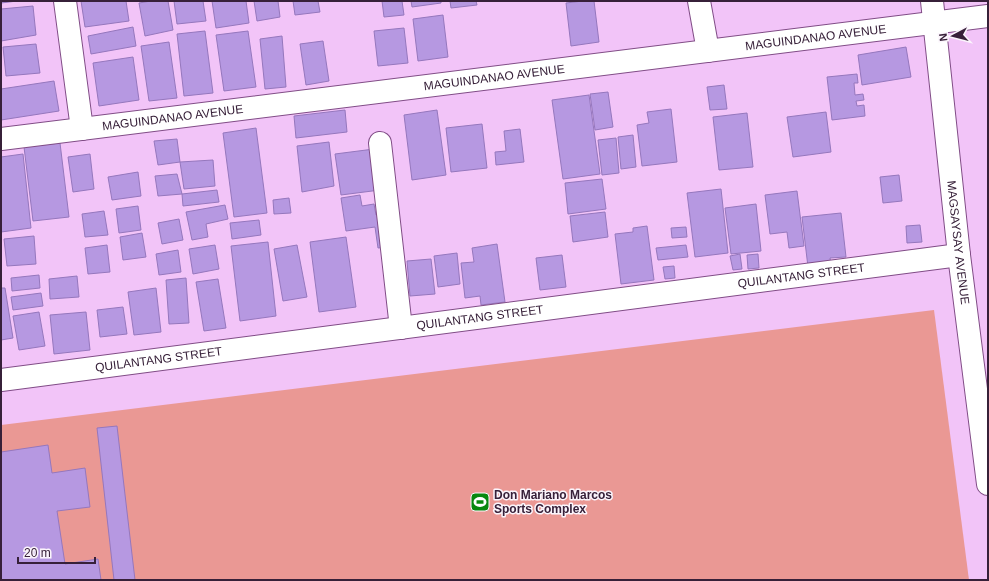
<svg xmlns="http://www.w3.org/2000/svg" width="989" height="581" font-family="Helvetica,sans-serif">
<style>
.green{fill:#ea9894}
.building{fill:#b698e1;stroke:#9577bd}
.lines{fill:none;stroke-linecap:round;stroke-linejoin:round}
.street-casing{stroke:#804c86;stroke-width:24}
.street{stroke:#fff;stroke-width:22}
.labels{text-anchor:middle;stroke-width:3;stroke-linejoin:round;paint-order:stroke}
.street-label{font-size:12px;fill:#372039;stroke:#fbf5fc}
.poi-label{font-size:12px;font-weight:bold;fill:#372039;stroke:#fbf5fc;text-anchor:start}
</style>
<rect width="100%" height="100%" fill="#f2c4f8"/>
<path class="green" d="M934,310L969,580H1V425Z"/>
<path class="building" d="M1,1H17L1,3Z
M81,1H126L129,21L85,27Z
M151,1H168L173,30L145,36L139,3Z
M174,1H203L206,21L177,24Z
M212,1H246L249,23L216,28Z
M254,1H278L280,17L257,21Z
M293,1H318L320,12L295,15Z
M382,1H402L404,15L384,17Z
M411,1H441V3L412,7Z
M450,1H476L477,5L451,8Z
M583,1H594L599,42L571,46L566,3Z
M33,6L36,35L1,41V9Z
M443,15L448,57L418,61L413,19Z
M133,27L136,46L91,54L88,36Z
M404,28L408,63L378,66L374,31Z
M205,31L213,93L184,96L177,34Z
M248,31L256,87L224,91L216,35Z
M282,36L286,87L265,89L260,39Z
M323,41L329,81L306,85L300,44Z
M169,42L177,98L149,101L141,46Z
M36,44L40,73L6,76L3,47Z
M906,47L911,77L862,85L858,55Z
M133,57L139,100L99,106L93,63Z
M857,74L858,83H854L855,95L863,94L864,100L856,101L857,106L864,105L865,116L832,120L827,77Z
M54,81L59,111L1,120V89Z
M724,85L727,109L710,110L707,87Z
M608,92L613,127L595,130L590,94Z
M589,95L600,174L563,179L552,100Z
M671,109L677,162L642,166L637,125L649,123L647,112Z
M345,110L347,132L296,138L294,116Z
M437,110L446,175L412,180L404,115Z
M826,112L831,152L793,157L787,117Z
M747,113L753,167L719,170L713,117Z
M482,124L487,168L451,172L446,128Z
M256,128L267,213L234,217L223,133Z
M520,129L524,162L496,165L495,152L506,151L504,131Z
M633,135L636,167L621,169L618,137Z
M616,138L619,173L602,175L598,140Z
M177,139L180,162L158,165L154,141Z
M329,142L334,186L302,192L297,146Z
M60,143L69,217L33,221L24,147Z
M374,149L380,190L341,195L335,154Z
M23,154L31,228L1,232V157Z
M90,154L94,189L73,192L68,157Z
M213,160L215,186L184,189L180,162Z
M138,172L141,196L112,200L108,177Z
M177,174L182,194L158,196L155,176Z
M899,175L902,201L883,203L880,177Z
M602,179L606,209L568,214L565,183Z
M721,189L728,253L695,257L687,193Z
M217,190L219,202L183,206L182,194Z
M797,191L804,246L789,248L787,232L770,234L765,195Z
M360,195L362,206L374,204L376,215L383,214L388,247L378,248L375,227L346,231L341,198Z
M289,198L291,213L274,214L273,200Z
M756,204L761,251L731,254L725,208Z
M225,205L228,219L206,224L208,237L192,240L186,212Z
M138,206L141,230L119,233L116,209Z
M104,211L108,235L85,237L82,214Z
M605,212L608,237L573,242L570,216Z
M841,213L846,257L830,258L831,265L808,267L802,217Z
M179,219L183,240L162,244L158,223Z
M259,220L261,235L232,239L230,223Z
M920,225L922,242L907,243L906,226Z
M647,226L654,280L621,284L615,234L633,232V228Z
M686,227L687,237L672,238L671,228Z
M142,233L146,257L123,260L120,237Z
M34,236L36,264L7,266L4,239Z
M346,237L356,307L319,312L310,242Z
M268,242L276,316L240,321L231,246Z
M497,244L505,302L481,305L480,296L465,298L461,263L474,262L472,248Z
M107,245L110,272L88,274L85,248Z
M215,245L219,269L193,274L189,249Z
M297,245L307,297L283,301L274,249Z
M686,245L688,257L658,260L656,248Z
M178,250L181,272L159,275L156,254Z
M457,253L460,284L438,287L434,256Z
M740,254L742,269L733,270L730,256Z
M758,254L759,268L748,269L747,255Z
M562,255L566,287L540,290L536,258Z
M431,259L435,294L410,296L407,261Z
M674,266L675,278L665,279L663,267Z
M39,275L40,288L12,291L11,278Z
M77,276L79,297L50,299L49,279Z
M186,278L189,323L169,324L166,280Z
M218,279L226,328L204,331L196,282Z
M1,288H5L13,338L1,340Z
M156,288L161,332L134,335L128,292Z
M41,293L43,306L13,310L11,297Z
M123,307L127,334L100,337L97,310Z
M39,312L45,346L19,350L13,316Z
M86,312L90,350L54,354L50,315Z
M117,426L135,580H114L97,428Z
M48,445L52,473L85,468L90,507L57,511L65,564L98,559L101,580H1V452Z"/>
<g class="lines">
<defs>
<g id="street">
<path d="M65,1L82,129"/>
<path d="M699,1L708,51"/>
<path id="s1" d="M932,1L959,255L988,484"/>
<path id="s2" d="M1,139L988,16"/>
<path d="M380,143L401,328"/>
<path id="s3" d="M1,380L959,255"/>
</g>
</defs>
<use href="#street" class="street-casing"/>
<use href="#street" class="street"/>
</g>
<defs>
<symbol id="stadium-square" viewBox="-11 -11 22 22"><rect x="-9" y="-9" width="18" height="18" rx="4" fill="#08880f" stroke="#fbf5fc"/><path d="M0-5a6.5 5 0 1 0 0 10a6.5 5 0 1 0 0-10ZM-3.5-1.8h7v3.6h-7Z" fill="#fff"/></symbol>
</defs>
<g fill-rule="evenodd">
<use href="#stadium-square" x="469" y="491" width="22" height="22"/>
</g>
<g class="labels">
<g class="street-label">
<text dy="4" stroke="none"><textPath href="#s2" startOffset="821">MAGUINDANAO AVENUE</textPath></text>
<text dy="4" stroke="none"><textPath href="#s2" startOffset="497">MAGUINDANAO AVENUE</textPath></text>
<text dy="4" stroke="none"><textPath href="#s2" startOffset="173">MAGUINDANAO AVENUE</textPath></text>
<text dy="4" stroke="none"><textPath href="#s1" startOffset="243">MAGSAYSAY AVENUE</textPath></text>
<text dy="4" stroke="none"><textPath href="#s3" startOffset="807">QUILANTANG STREET</textPath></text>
<text dy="4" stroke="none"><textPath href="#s3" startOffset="483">QUILANTANG STREET</textPath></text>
<text dy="4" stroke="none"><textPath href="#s3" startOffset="159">QUILANTANG STREET</textPath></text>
</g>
<g class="poi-label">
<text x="494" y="499">Don Mariano Marcos<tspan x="494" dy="14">Sports Complex</tspan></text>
</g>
</g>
<rect width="989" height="581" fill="none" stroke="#372039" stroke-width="4"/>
<g transform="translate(953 36) rotate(263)" stroke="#fbf5fc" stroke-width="3" paint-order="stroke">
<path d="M0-3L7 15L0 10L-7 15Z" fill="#372039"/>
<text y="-6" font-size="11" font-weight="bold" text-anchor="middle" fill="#372039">N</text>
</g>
<path d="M18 557v6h77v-6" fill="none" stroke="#372039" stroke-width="2"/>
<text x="24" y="557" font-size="12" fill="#372039" stroke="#fbf5fc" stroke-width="3" paint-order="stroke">20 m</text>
</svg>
